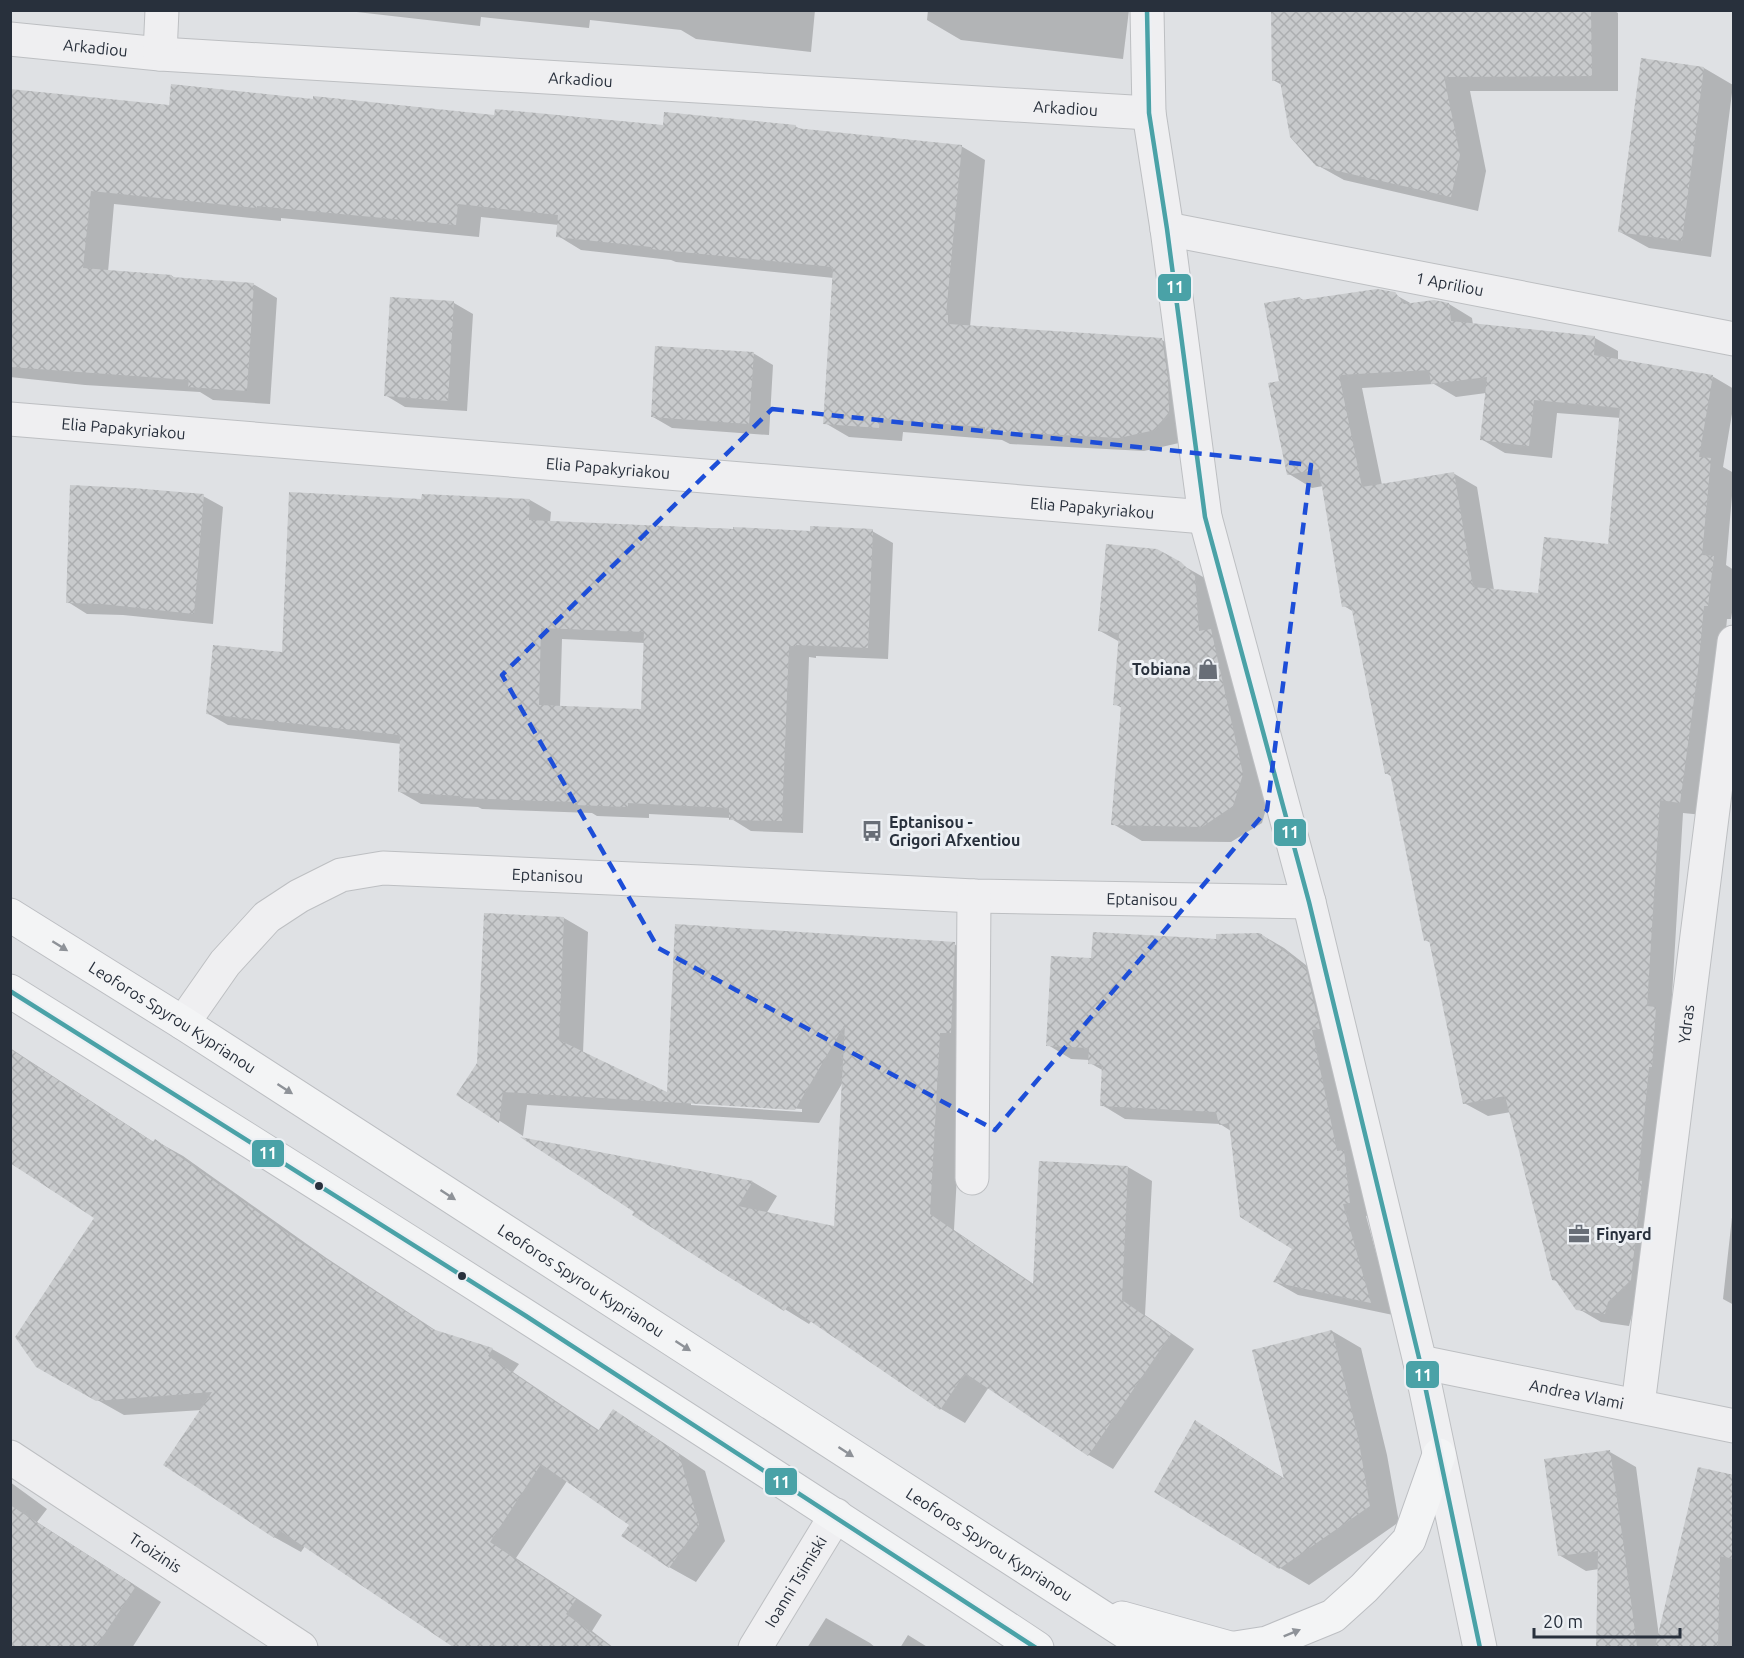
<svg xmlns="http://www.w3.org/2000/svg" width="1744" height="1658" font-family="Ubuntu,sans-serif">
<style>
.shadow{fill:#0003;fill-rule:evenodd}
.building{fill:url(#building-cross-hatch);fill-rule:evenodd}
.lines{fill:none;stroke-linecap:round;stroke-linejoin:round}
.minor-casing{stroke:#bdbfc2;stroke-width:35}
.tertiary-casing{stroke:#bdbfc2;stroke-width:35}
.primary-casing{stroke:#bcbec2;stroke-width:35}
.minor{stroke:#efeff1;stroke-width:33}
.tertiary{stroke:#efeff1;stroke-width:33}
.primary{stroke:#f3f4f5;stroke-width:33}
.bus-1-casing{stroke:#edf0f4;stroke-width:9}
.bus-1{stroke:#4aa2a7;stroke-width:4.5}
.oneway{fill:#8e9298}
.marked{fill:none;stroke:#1d4ed8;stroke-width:4.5;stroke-dasharray:12 8;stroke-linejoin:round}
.bus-dot{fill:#28303c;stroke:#edf0f4;stroke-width:2}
.labels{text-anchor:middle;stroke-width:6;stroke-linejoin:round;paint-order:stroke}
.street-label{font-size:16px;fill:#28303c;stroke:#edf0f4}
.poi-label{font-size:16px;font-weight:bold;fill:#28303c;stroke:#edf0f4;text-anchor:start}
.line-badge{stroke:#edf0f4;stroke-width:2}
.badge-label{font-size:16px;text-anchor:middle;font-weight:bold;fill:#fff}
</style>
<defs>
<pattern id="building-cross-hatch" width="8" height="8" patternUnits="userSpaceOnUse" patternTransform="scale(1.5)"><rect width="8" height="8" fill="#c8cacc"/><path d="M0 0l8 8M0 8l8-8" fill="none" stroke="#acaeb0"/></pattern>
</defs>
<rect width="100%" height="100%" fill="#dfe1e4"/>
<path class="shadow" d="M339,10H815L811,52L696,39L681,30L590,20L589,28L481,17L480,26Z
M928,10H1129L1123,59L961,40L927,20Z
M1273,10H1613L1618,13V91H1470L1486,171L1478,211L1344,180L1317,165L1282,85L1273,80Z
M1642,60L1704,68L1733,85L1711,257L1649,248L1620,232Z
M10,91L171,106L496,116L664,127L795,126L802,130L961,146L985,160L970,327L1162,340L1186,353L1179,443L1144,451L1010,444L1002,440L903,432L902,441L849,437L825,423L834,278L676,262L671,260L581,250L558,236L559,225L481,217L479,237L281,218V221L114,204L108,272L172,276L177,279L253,284L277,298L270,404L213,400L200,392L85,385L10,377Z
M1394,294L1412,304H1449L1472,318L1473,325L1595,338L1618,351V360L1712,376L1734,389V402L1723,467L1734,473L1726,565L1734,570V600L1731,619H1727L1721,684L1703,815L1683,813L1654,1294L1632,1315L1629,1326L1601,1322L1577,1308L1511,1112L1488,1116L1464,1103L1431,943L1425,940L1392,777L1386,773L1354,612L1344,606L1323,486L1312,488L1289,474L1280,382L1300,298L1305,301ZM1434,384L1456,397L1486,393L1481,439L1505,453L1552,458L1557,413L1621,418L1609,546L1539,595L1494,590L1477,487L1453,473L1382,485L1362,388Z
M454,303L473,314L467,411L405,407L385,395Z
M753,353L773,365L769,435L672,428L653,417Z
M203,496L223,507L213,624L123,615L87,614L68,602Z
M423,500H530L551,512L550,522L812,532L872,531L893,543L888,659L816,656V658L809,657L803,833L751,831L730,818L649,814V818L597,816L592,813L482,809L478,807L421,804L400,792L402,744L228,725L207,713L284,654ZM562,639L645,643L642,711L560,707Z
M1156,550L1210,581L1271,791L1262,823L1231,842L1142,841L1113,824L1122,708L1115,704L1120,642L1100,631Z
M564,918L588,932L583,1053L668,1095L954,944L979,958L964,1046L954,1230L1035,1285L1128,1167L1152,1181L1145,1315L1194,1349L1113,1469L1089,1455L989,1387L965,1423L941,1409L812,1320L809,1324L720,1269L636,1212L527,1140L753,1182L777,1196L766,1214L835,1228L843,1082L819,1123L527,1105L523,1136L458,1094L478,1064ZM691,1102L802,1109V1112L691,1105Z
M1260,934L1284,948L1329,983L1373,1215L1366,1216L1393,1315L1298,1295L1275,1282L1294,1248L1231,1131L1220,1124L1125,1119L1102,1105L1104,1071L1090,1063V1060L1071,1059L1048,1045L1093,959Z
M10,1048L155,1143L156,1141L183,1156L325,1257L438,1332L492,1349L519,1364L513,1372L600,1431L613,1411L640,1427L705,1471L725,1541L696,1582L669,1567L631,1524L567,1481L516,1558L602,1615L592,1631L614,1648H456L305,1546L301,1552L274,1537L202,1410L124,1415L37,1366L96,1218L10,1146Z
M1734,1199V1305L1723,1299Z
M1332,1331L1361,1348L1387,1455L1399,1522L1309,1585L1280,1568L1196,1422L1224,1439L1285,1479Z
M1610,1452L1636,1467L1659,1636L1734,1477V1648H1597L1599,1569L1586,1571L1559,1555Z
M10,1482L47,1509L37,1522L161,1602L132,1648H10Z
M826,1618L870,1643L876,1648H807Z
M908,1635L929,1648H900Z"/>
<path class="building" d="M1271,10H1591L1592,76L1444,77L1460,155L1451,197L1316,166L1290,137L1280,81H1272Z
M1641,58L1704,67L1682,241L1618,232Z
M171,84L313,99V96L494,115L495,109L663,125L664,112L796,125L795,128L962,145L946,315H948V324L1162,338L1168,379L1169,412L1155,430L1119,438L985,431V427L880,419L879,428L823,424L833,267L651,249V247L556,237L558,215L458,204L456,225L257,206V208L91,191L83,268L172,275V277L254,283L247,391L188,387L189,380L10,367V89L169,105Z
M1377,289L1395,292L1404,304L1434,300L1449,303L1451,321L1595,336L1594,355L1713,375L1699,457L1711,458L1702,555L1714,556L1708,606H1704L1698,670L1680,803L1660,800L1647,1006L1656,1007L1652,1067H1649L1638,1180L1642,1181L1631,1280L1608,1302L1605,1314L1576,1310L1556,1281L1552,1280L1505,1096L1463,1104L1429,940L1424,941L1390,773L1385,774L1351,606L1342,607L1319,469L1287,475L1268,383L1279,381L1264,303L1300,297L1301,300ZM1429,370L1431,384L1487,377L1480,440L1529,446L1534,400L1620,408L1608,544L1544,537L1538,593L1473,587L1454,472L1362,487L1339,375Z
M390,297L454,301L448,401L384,396Z
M655,346L754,352L749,424L651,417Z
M70,485L132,488L204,494L194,614L102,604L66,603Z
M289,492L421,499L422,494L530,499L529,520L733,529V527L810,531V526L873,529L868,648L796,645V646H789L782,821L729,820V808L628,803V807L574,805L575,802L460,798V796L398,792L400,735L206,714L213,645L282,652ZM541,628L644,632L641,709L539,705Z
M1106,544L1157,549L1181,562L1195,576L1199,631L1211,629L1243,774L1233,806L1202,827L1111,825L1121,706L1113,705L1119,633L1098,631Z
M484,913L564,917L559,1040L667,1092L675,924L955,942L951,1033H940L930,1214L1033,1285L1039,1161L1128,1166L1122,1300L1171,1334L1088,1456L965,1373L940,1410L788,1306L784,1311L719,1271L632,1215L634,1212L520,1137L753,1181L738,1206L834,1226L845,1024L795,1110L503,1092L499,1123L456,1095L477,1063Z
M1093,932L1216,939V934L1260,933L1306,968L1320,1029L1312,1030L1337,1151L1344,1150L1350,1203L1343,1204L1371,1303L1273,1282L1292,1249L1240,1217L1229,1123L1219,1125L1216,1112L1100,1106L1102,1065L1088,1064L1089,1048L1046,1046L1051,956L1091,958Z
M10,1049L153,1142L155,1139L297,1240L432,1329L493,1348L488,1356L598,1431L613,1409L679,1454L699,1525L669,1568L621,1536L629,1525L541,1464L490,1542L576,1599L566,1614L611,1647H453L279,1530L274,1538L163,1465L212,1392L96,1401L36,1367L15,1337L94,1218L10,1163Z
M1332,1330L1358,1437L1370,1506L1279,1569L1154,1492L1195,1420L1284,1479L1252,1350Z
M1610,1450L1624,1548L1637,1647H1596L1598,1551L1558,1556L1544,1459Z
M1698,1467L1734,1475V1559L1720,1556L1718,1647H1655Z
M10,1505L136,1586L96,1647H10Z"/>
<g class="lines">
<defs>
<g id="minor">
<path id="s1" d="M10,39L160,54L1149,113"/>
<path d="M160,54L162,10"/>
<path id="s2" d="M1167,229L1734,339"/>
<path id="s3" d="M10,419L1205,517"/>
<path id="s4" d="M183,1023L225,963L267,917L299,896L341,875L383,868L701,882L974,896L1309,902"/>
<path d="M972,1178L974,896"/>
<path id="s5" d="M1420,1362L1734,1426"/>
<path id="s6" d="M1638,1405L1734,642"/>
<path id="s7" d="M10,1457L301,1648"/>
<path id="s8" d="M755,1648L836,1515"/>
</g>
<path id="tertiary" d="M1147,10L1149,113L1167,229L1205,517L1309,902L1420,1362L1480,1648"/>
<g id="primary">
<path id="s9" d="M10,915L183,1023L1150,1648"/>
<path d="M10,991C355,1206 698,1424 1037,1648"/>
<path d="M1122,1618L1230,1648"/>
<path d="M1235,1648L1267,1643L1333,1616L1364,1588L1409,1540L1439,1455"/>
</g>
</defs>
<use href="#minor" class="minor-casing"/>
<use href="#tertiary" class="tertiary-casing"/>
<use href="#primary" class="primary-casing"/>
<use href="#minor" class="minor"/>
<use href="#tertiary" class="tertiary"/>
<use href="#primary" class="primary"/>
<defs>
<path id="bus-1" d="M1147,10L1149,113L1167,229L1205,517L1309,902L1420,1362L1480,1648
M10,991L526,1316L1036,1648"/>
</defs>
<use href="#bus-1" class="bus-1-casing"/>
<use href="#bus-1" class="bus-1"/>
</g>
<defs><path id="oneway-solid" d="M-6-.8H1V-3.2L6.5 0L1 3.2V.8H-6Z" transform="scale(1.5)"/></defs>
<g class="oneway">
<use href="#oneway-solid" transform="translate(60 946) rotate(32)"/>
<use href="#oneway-solid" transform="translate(285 1089) rotate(33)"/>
<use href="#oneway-solid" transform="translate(448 1195) rotate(33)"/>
<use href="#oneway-solid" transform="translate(683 1346) rotate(33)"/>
<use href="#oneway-solid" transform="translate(846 1452) rotate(33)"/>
<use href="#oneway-solid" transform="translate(1292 1633) rotate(-22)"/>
</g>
<path class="marked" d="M772,409L1311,465L1267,810L995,1130L658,948L502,675Z"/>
<defs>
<symbol id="shop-bare" viewBox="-9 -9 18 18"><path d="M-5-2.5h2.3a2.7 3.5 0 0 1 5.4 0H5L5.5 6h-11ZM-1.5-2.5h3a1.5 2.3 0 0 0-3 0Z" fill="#686e77" stroke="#edf0f4" stroke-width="2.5" paint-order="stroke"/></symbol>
<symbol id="bus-bare" viewBox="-9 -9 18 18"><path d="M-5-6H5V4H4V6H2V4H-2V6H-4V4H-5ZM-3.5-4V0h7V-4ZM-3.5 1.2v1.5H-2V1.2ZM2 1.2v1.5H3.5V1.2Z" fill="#686e77" stroke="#edf0f4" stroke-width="2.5" paint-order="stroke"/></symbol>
<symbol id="office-bare" viewBox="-9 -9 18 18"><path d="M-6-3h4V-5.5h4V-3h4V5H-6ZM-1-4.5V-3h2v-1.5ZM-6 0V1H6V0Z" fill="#686e77" stroke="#edf0f4" stroke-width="2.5" paint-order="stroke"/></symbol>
</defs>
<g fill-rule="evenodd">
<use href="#shop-bare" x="1193" y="654" width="30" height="30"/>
<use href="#bus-bare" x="857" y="816" width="30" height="30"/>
<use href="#office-bare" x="1564" y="1219" width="30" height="30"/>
</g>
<g class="bus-dot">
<circle cx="319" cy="1186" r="5"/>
<circle cx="462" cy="1276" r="5"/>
</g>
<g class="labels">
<g class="street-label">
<text dy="6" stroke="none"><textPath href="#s1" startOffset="86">Arkadiou</textPath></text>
<text dy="6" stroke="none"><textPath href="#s1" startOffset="572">Arkadiou</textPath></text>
<text dy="6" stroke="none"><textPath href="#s1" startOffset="1058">Arkadiou</textPath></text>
<text dy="6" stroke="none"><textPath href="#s2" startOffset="288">1 Apriliou</textPath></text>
<text dy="6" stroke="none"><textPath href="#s3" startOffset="114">Elia Papakyriakou</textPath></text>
<text dy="6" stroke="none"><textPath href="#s3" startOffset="600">Elia Papakyriakou</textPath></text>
<text dy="6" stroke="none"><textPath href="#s3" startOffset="1086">Elia Papakyriakou</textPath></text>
<text dy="6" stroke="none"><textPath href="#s4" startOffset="428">Eptanisou</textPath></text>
<text dy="6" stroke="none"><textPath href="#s4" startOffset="1023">Eptanisou</textPath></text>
<text dy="6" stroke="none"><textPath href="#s9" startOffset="192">Leoforos Spyrou Kyprianou</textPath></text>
<text dy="6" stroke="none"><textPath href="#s6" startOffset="384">Ydras</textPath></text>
<text dy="6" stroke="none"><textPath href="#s9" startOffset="678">Leoforos Spyrou Kyprianou</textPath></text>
<text dy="6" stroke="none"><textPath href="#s5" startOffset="160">Andrea Vlami</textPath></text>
<text dy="6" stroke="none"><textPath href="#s9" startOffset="1164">Leoforos Spyrou Kyprianou</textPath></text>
<text dy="6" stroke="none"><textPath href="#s7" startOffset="174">Troizinis</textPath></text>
<text dy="6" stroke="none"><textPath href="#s8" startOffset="78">Ioanni Tsimiski</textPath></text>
</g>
<g class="poi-label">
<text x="1191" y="675" text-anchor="end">Tobiana</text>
<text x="889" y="828">Eptanisou -<tspan x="889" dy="18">Grigori Afxentiou</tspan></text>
<text x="1596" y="1240">Finyard</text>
</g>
</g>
<g class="line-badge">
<rect x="1157" y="273" width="35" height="29" rx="6" fill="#4aa2a7"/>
<rect x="1273" y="818" width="34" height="29" rx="6" fill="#4aa2a7"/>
<rect x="251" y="1139" width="34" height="29" rx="6" fill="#4aa2a7"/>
<rect x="1405" y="1360" width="35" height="29" rx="6" fill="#4aa2a7"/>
<rect x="764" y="1467" width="34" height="29" rx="6" fill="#4aa2a7"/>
</g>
<g class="badge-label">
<text x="1175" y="293">11</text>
<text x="1290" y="838">11</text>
<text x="268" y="1159">11</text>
<text x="1423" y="1381">11</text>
<text x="781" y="1488">11</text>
</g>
<rect width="1744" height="1658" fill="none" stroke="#28303c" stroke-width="24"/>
<path d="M1534 1628v9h146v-9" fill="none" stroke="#28303c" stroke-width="3"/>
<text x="1543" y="1628" font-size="18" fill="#28303c" stroke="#edf0f4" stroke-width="4.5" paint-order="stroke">20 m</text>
</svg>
